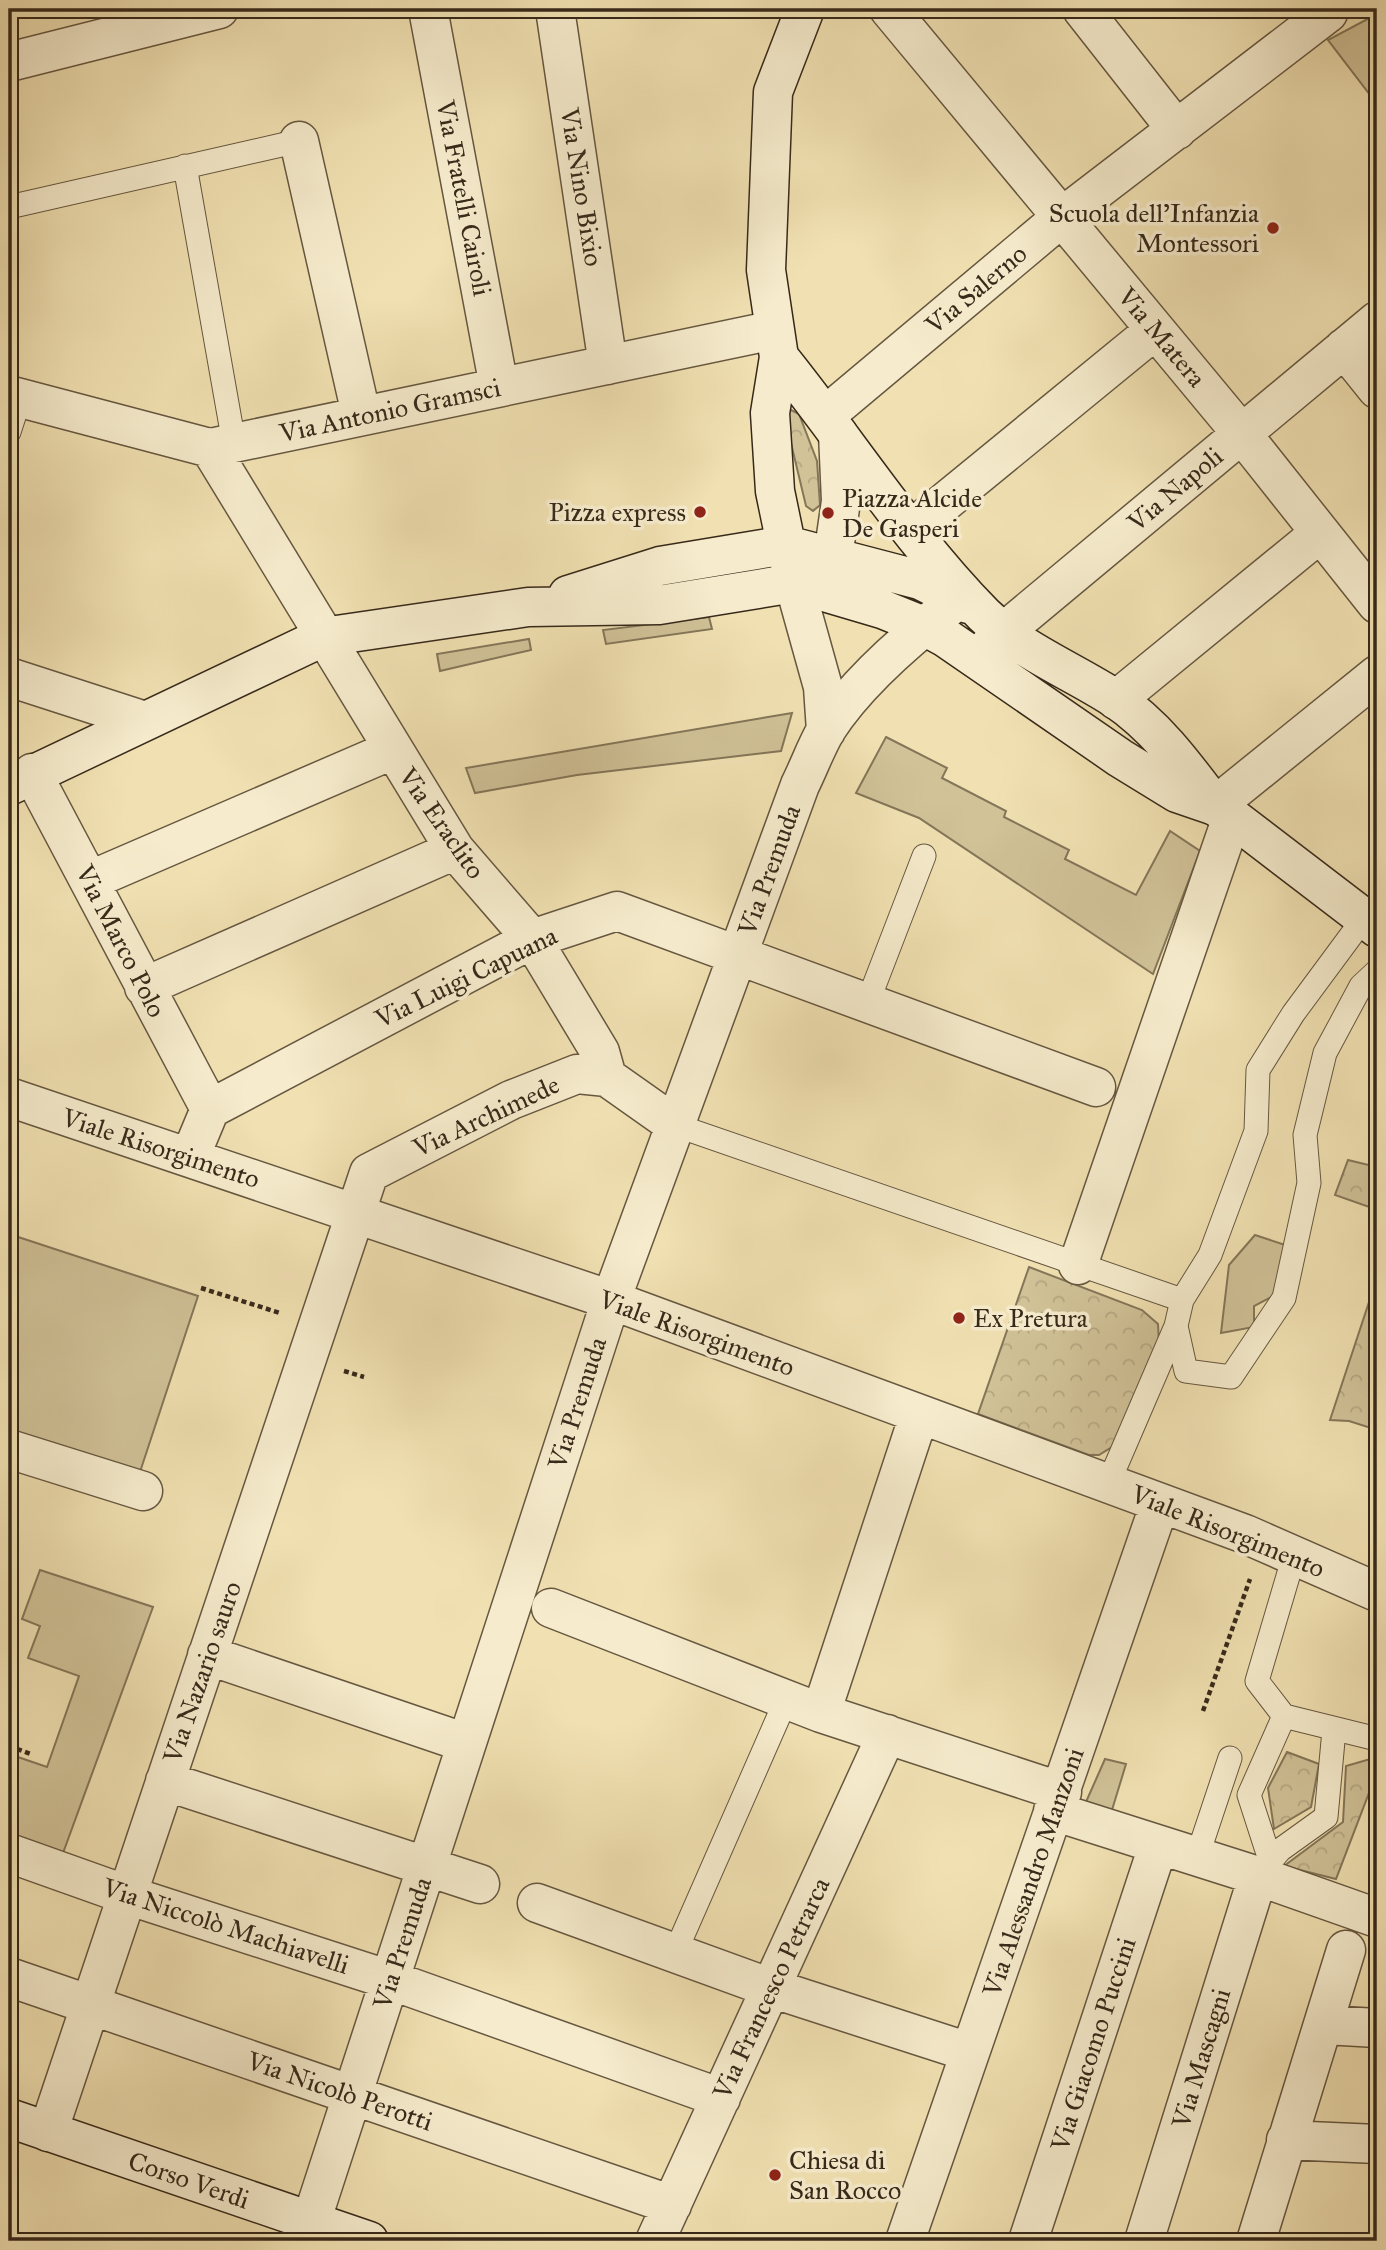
<svg xmlns="http://www.w3.org/2000/svg" width="1386" height="2250" font-family="'IM FELL Great Primer',serif">
<style>
.forest{fill:url(#forest-crowns);stroke:#847659;stroke-width:2}
.garden{fill:#d1c298;stroke:#847659;stroke-width:2}
.lines{fill:none;stroke-linecap:round;stroke-linejoin:round}
.lane-casing{stroke:#665740;stroke-width:25}
.street-casing{stroke:#665740;stroke-width:41}
.secondary-casing{stroke:#37291a;stroke-width:41}
.path{stroke:#37291a;stroke-width:4.5;stroke-dasharray:5 3.5;stroke-linecap:butt}
.lane{stroke:#f6eccd;stroke-width:23}
.street{stroke:#f6eccd;stroke-width:38}
.secondary{stroke:#f6eccd;stroke-width:38}
.poi-dot{fill:#8f2418;stroke:#f6eccd;stroke-width:2.5}
.labels{text-anchor:middle;stroke-width:7;stroke-linejoin:round;paint-order:stroke}
.street-label{font-size:26px;fill:#37291a;stroke:#f6eccd}
.poi-label{font-size:26px;fill:#37291a;stroke:#f6eccd;text-anchor:start}
</style>
<defs>
<pattern id="forest-crowns" width="20" height="18" patternUnits="userSpaceOnUse" patternTransform="scale(1.75)"><rect width="20" height="18" fill="#d1c298"/><path d="M2 6a3 3 0 1 1 6 0M12 15a3 3 0 1 1 6 0" fill="none" stroke="#b4a782"/></pattern>
</defs>
<rect width="100%" height="100%" fill="#f1e1b2"/>
<filter id="stains"><feTurbulence type="fractalNoise" baseFrequency=".00286" numOctaves="4"/><feColorMatrix values="0 0 0 0 .2 0 0 0 0 .09 0 0 0 0 .02 0 0 0 .5 -.17"/></filter>
<radialGradient id="worn" r=".72"><stop offset=".6" stop-color="#630" stop-opacity="0"/><stop offset="1" stop-color="#630" stop-opacity=".3"/></radialGradient>
<path class="forest" d="M791,410L799,414L817,461L820,505L813,511L806,506L785,418Z
M1348,1160L1377,1167V1190L1372,1208L1335,1195Z
M1029,1267L1142,1310L1158,1324L1159,1343L1115,1445L1099,1455H1089L978,1414Z
M1373,1290L1377,1291V1430L1349,1421L1330,1420Z
M1287,1752L1319,1764L1311,1807L1274,1829L1268,1788Z
M1377,1757V1772L1336,1879L1284,1866L1343,1822L1346,1766Z"/>
<path class="garden" d="M1377,14V104L1328,40Z
M709,617L712,629L606,644L603,630Z
M529,639L531,650L440,671L437,654Z
M792,713L781,751L577,775L475,793L466,768Z
M886,737L947,768L942,778L1006,811L1004,817L1069,850L1065,859L1136,895L1170,831L1200,851L1153,974L919,818L856,793Z
M9,1234L198,1296L137,1481L9,1439Z
M1255,1235L1288,1246L1277,1294L1254,1306V1327L1221,1333L1229,1265Z
M40,1570L153,1607L63,1853L9,1833V1754L47,1767L79,1676L28,1658L40,1626L22,1619Z
M1105,1759L1126,1764L1112,1810L1086,1802Z"/>
<g class="lines">
<defs>
<path id="lane" d="M185,166L234,443
M9,207L299,141
M9,432L20,398
M1364,918L1293,1014L1258,1070L1256,1131L1210,1255L1182,1300L1176,1326L1186,1371L1231,1377L1284,1298L1309,1183L1305,1135L1325,1053L1361,986L1377,971
M867,1004L924,856
M675,1125L1182,1300
M1108,1484L1176,1326
M1294,1556L1257,1681L1284,1716L1377,1739
M1197,1857L1230,1758
M1271,1863L1249,1795L1284,1716
M1258,1876L1280,1850L1326,1817L1334,1730
M675,1953L786,1700"/>
<path id="street" d="M428,9L499,387
M555,9L608,365
M889,9L1242,434L1377,604
M1082,9L1177,130
M9,62L219,9
M299,141L361,414
M1344,348L1377,389
M9,395L210,448L774,330
M826,415L1062,217L1328,13
M210,448L455,850L532,939L600,1052L607,1077
M912,529L1155,330
M980,655L1005,631L1377,321
M9,677L142,720
M1116,700L1320,533
M826,731L823,687L794,583L833,557L841,501L838,434
M32,773L210,1109
M1215,806L1377,675
M91,880L392,750
M144,987L455,850
M9,1097L611,1300L1245,1534L1377,1592
M190,1157L210,1109L532,939L617,911L1096,1087
M1078,1265L1232,817
M9,1449L143,1491
M551,1608L821,1713L1062,1792
M207,1655L466,1743
M821,1713L919,1415
M165,1781L480,1884
M1053,1811L1258,1876L1377,1918
M9,1853L127,1895L390,1980L721,2098
M537,1903L771,1988L969,2052
M9,1977L672,2205
M1325,2025L1377,2028
M48,2132L369,1173L511,1100L577,1074L607,1077L675,1125
M1286,2140L1377,2144
M311,2222L611,1300L800,785C809,767 816,747 826,730C856,683 906,640 950,606
M655,2241L887,1734
M905,2241L1160,1503
M1028,2241L1158,1846
M1144,2241L1258,1876
M1256,2241L1346,1950"/>
<path id="secondary" d="M779,357C847,441 908,538 984,615C1020,650 1072,671 1114,698C1156,726 1185,766 1215,806
M794,583L775,491L770,413L779,357L766,270L773,92L805,9
M568,595L660,566L786,545L920,580L968,604
M9,786L323,637L528,607L659,605L794,583L882,609L924,626L946,638L1120,758L1177,793L1215,806L1232,817L1377,928
M9,2118L369,2241"/>
</defs>
<use href="#lane" class="lane-casing"/>
<use href="#street" class="street-casing"/>
<use href="#secondary" class="secondary-casing"/>
<path class="path" d="M201,1288L280,1313
M344,1371L364,1377
M1203,1711L1250,1579
M9,1746L31,1754"/>
<use href="#lane" class="lane"/>
<use href="#street" class="street"/>
<use href="#secondary" class="secondary"/>
</g>
<g class="poi-dot">
<circle cx="1273" cy="228" r="7"/>
<circle cx="700" cy="512" r="7"/>
<circle cx="828" cy="513" r="7"/>
<circle cx="959" cy="1318" r="7"/>
<circle cx="775" cy="2175" r="7"/>
</g>
<g class="labels">
<g class="street-label">
<text transform="translate(582 187) rotate(81)" y="9">Via Nino Bixio</text>
<text transform="translate(464 198) rotate(79)" y="9">Via Fratelli Cairoli</text>
<text transform="translate(976 289) rotate(-40)" y="9">Via Salerno</text>
<text transform="translate(1162 337) rotate(50)" y="9">Via Matera</text>
<text transform="translate(390 410) rotate(-12)" y="9">Via Antonio Gramsci</text>
<text transform="translate(1175 489) rotate(-40)" y="9">Via Napoli</text>
<text transform="translate(442 823) rotate(55)" y="9">Via Eraclito</text>
<text transform="translate(769 870) rotate(-70)" y="9">Via Premuda</text>
<text transform="translate(121 941) rotate(63)" y="9">Via Marco Polo</text>
<text transform="translate(466 977) rotate(-26)" y="9">Via Luigi Capuana</text>
<text transform="translate(486 1116) rotate(-25)" y="9">Via Archimede</text>
<text transform="translate(161 1148) rotate(18)" y="9">Viale Risorgimento</text>
<text transform="translate(697 1333) rotate(20)" y="9">Viale Risorgimento</text>
<text transform="translate(577 1403) rotate(-72)" y="9">Via Premuda</text>
<text transform="translate(1228 1531) rotate(22)" y="9">Viale Risorgimento</text>
<text transform="translate(202 1672) rotate(-71)" y="9">Via Nazario sauro</text>
<text transform="translate(1033 1872) rotate(-71)" y="9">Via Alessandro Manzoni</text>
<text transform="translate(226 1926) rotate(18)" y="9">Via Niccolò Machiavelli</text>
<text transform="translate(402 1943) rotate(-72)" y="9">Via Premuda</text>
<text transform="translate(771 1988) rotate(-65)" y="9">Via Francesco Petrarca</text>
<text transform="translate(1093 2044) rotate(-72)" y="9">Via Giacomo Puccini</text>
<text transform="translate(1201 2058) rotate(-73)" y="9">Via Mascagni</text>
<text transform="translate(340 2091) rotate(19)" y="9">Via Nicolò Perotti</text>
<text transform="translate(189 2180) rotate(19)" y="9">Corso Verdi</text>
</g>
<g class="poi-label">
<text x="1259" y="222" text-anchor="end">Scuola dell'Infanzia<tspan x="1259" dy="30">Montessori</tspan></text>
<text x="842" y="507">Piazza Alcide<tspan x="842" dy="30">De Gasperi</tspan></text>
<text x="686" y="521" text-anchor="end">Pizza express</text>
<text x="973" y="1327">Ex Pretura</text>
<text x="789" y="2169">Chiesa di<tspan x="789" dy="30">San Rocco</tspan></text>
</g>
</g>
<rect width="1386" height="2250" fill="none" stroke="#f1e1b2" stroke-width="35"/>
<rect x="10" y="10" width="1365" height="2229" fill="none" stroke="#37291a" stroke-width="3.5"/>
<rect x="18" y="18" width="1351" height="2215" fill="none" stroke="#37291a" stroke-width="2"/>
<rect width="100%" height="100%" filter="url(#stains)"/>
<rect width="100%" height="100%" fill="url(#worn)"/>
</svg>
